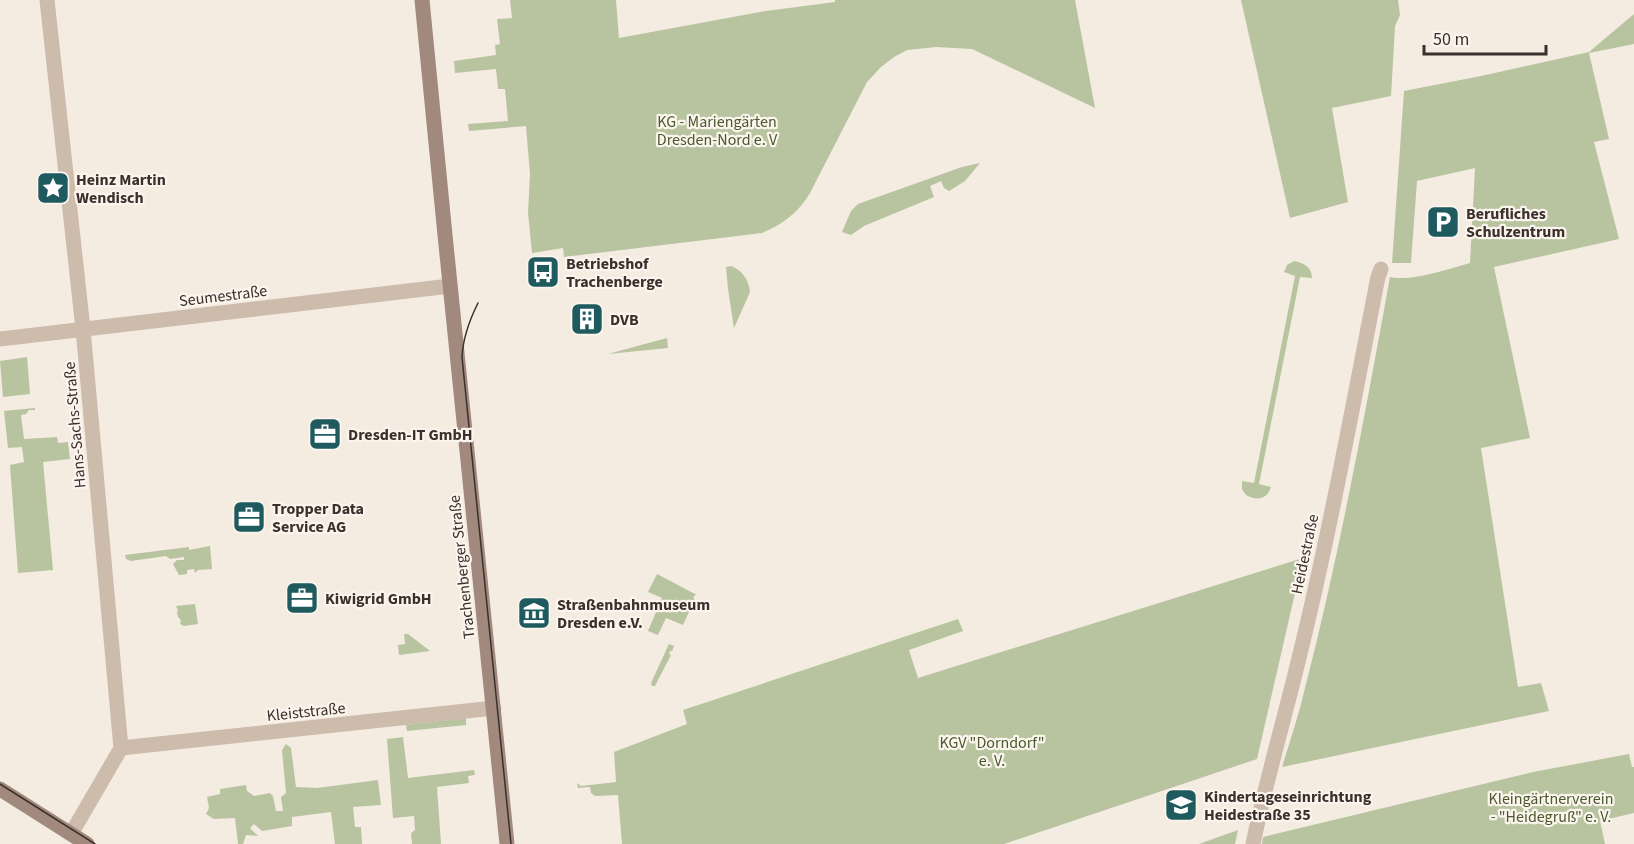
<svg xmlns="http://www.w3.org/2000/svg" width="1634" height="844" font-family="'Source Sans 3',sans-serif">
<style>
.green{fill:#b8c4a0}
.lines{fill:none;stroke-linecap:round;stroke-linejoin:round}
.street{stroke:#cdbbac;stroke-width:15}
.secondary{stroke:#a18a7d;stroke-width:15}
.tram{stroke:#3b302b;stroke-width:1.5}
.labels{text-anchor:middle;stroke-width:4.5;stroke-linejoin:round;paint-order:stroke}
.park-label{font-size:16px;fill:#4a5a2e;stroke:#fbf5ee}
.poi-label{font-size:16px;font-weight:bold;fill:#3b302b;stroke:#fbf5ee;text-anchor:start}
.street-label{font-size:16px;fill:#3b302b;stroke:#fbf5ee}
</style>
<rect width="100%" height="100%" fill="#f4ebe1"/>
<path class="green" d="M510,0H616L619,38L766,11L835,2V0H1075L1095,108L972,49L936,47L907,50L894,57L881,67L867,82L810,193C799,212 783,224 762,233L564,257L563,248L532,253L528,213L530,174L526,126L469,131L468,124L508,121L505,89H498L496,69L455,73L454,61L496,55L495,45L500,44L497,19L512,18Z
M1241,0H1398L1400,15L1395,26L1391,96L1332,108L1348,202L1290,218Z
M1634,14V44L1589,53L1609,139L1594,142L1619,239L1494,267L1530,438L1481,448L1518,687L1541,683L1549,711L1282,767C1290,741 1299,714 1305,688C1340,552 1365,414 1390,277C1410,282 1449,269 1470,263L1475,168L1417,181L1411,263H1392L1404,91L1481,76L1589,52Z
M980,163L965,181L949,191L944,188L941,181L930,186L934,197L864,226L851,235L842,232L851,211L858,204L962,167Z
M1294,261C1304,263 1312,267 1312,278L1300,277L1259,484L1271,487C1267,500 1256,501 1246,495L1242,489V481L1254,483L1295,276L1284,272L1287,265Z
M731,266C742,270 749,280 750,292L734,328L728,289L726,267Z
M667,338L668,348L608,354Z
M27,357L30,394L3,397L0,361Z
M35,408V410H29L26,414L21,415L24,439L57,437L58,443L68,442L70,459L43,462L53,570L18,573L10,465L24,462L22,447L8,448L4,411Z
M210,546L212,569L198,570L195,573L194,569L187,570V574L179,575L173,564L177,560H184V557L170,559L166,556L131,561L126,559L125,555L189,547V550Z
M1303,558L1257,759L1004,844H622L618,795L595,796L591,793L590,787L578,788L577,783L581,786L616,782L614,752L687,724L683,710L958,619L963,631L909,650L918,678Z
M657,574L697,595H695L693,598L695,599L683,625L666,618L658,635L648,631L662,598L648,592Z
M195,604L198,624L184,626L180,624L181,620L178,617L177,612L178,610L176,606Z
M404,634H408L430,651L399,655L398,645L405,644Z
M669,644L674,646L672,651H670L669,654L671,655L657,682L655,686H652L651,683Z
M466,718V725L407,731L406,725Z
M403,737L408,778L474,770L475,775L468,776L469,783L437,787L441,844H412L411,833L415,830L414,816L393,818L387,739Z
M286,744L291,748L296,787L317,788L378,780L381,805L353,807L355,827H361L362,844H335L331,812L292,817V826L262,831L254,824L250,828L258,836L246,835L243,844H238L235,818L214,819L206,814L209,808L207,797L220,794V789L246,785L247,791L254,796L270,793L273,796L276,811H283L281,797L286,793L282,750Z
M1629,754L1632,767H1634V813L1600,821L1605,844H1262L1263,837L1533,772Z
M1238,830L1235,844H1199Z"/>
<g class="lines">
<path class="street" d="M47,0L83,329L121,748L71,834
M0,339L450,286
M121,748L494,708
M1253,844C1266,781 1284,720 1299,658C1330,532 1353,404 1378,277L1381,269"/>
<path class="secondary" d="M422,0L445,235L507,844
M0,789L87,844"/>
<path class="tram" d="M478,303C469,321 463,337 462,357L511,844
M0,784L95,844"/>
</g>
<defs>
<symbol id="sight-square" viewBox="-11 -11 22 22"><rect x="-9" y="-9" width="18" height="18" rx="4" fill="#1f5a5e" stroke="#fbf5ee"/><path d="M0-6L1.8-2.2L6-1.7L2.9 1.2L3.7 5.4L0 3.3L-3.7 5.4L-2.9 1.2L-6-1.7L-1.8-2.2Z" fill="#fff"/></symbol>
<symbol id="parking-square" viewBox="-11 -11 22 22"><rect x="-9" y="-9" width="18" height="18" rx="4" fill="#1f5a5e" stroke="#fbf5ee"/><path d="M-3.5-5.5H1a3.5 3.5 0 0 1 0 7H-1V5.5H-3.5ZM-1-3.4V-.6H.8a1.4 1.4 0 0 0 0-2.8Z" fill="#fff"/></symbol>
<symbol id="bus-square" viewBox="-11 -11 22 22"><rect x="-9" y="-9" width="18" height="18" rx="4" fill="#1f5a5e" stroke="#fbf5ee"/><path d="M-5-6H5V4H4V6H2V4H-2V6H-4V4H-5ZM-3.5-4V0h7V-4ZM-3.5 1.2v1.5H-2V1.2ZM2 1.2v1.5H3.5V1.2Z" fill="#fff"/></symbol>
<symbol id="building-square" viewBox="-11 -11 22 22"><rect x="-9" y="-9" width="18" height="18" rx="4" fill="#1f5a5e" stroke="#fbf5ee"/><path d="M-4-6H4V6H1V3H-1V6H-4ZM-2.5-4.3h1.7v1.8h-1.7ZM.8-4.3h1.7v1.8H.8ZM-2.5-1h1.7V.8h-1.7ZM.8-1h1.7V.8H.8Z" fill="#fff"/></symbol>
<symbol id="office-square" viewBox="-11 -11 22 22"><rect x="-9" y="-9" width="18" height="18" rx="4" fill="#1f5a5e" stroke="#fbf5ee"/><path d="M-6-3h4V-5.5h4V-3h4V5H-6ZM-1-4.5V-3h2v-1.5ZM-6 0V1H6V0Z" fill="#fff"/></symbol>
<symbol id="museum-square" viewBox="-11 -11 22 22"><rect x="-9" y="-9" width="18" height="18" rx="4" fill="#1f5a5e" stroke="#fbf5ee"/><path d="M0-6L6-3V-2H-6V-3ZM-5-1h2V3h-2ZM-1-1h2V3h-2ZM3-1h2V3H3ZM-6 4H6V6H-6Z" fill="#fff"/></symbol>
<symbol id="school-square" viewBox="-11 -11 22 22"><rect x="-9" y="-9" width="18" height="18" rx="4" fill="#1f5a5e" stroke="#fbf5ee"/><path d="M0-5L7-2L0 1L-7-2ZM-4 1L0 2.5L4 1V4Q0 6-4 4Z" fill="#fff"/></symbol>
</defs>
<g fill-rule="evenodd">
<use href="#sight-square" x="34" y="169" width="38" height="38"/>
<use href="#parking-square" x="1424" y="203" width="38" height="38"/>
<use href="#bus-square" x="524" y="253" width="38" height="38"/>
<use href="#building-square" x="568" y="300" width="38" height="38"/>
<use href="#office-square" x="306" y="415" width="38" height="38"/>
<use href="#office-square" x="230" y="498" width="38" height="38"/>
<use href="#office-square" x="283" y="579" width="38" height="38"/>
<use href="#museum-square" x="515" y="594" width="38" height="38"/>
<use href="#school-square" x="1162" y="786" width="38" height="38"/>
</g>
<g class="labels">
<g class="park-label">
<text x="717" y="127">KG - Mariengärten<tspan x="717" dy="18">Dresden-Nord e. V</tspan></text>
<text x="992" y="748">KGV "Dorndorf"<tspan x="992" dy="18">e. V.</tspan></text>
<text x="1551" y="804">Kleingärtnerverein<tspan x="1551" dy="18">- "Heidegruß" e. V.</tspan></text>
</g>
<g class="poi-label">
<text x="76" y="185">Heinz Martin<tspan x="76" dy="18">Wendisch</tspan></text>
<text x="1466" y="219">Berufliches<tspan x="1466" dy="18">Schulzentrum</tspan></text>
<text x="566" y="269">Betriebshof<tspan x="566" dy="18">Trachenberge</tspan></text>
<text x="610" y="325">DVB</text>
<text x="348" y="440">Dresden-IT GmbH</text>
<text x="272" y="514">Tropper Data<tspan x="272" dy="18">Service AG</tspan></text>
<text x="325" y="604">Kiwigrid GmbH</text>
<text x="557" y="610">Straßenbahnmuseum<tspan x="557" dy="18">Dresden e.V.</tspan></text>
<text x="1204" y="802">Kindertageseinrichtung<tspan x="1204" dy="18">Heidestraße 35</tspan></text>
</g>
<g class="street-label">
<text transform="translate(223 295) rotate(-7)" y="6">Seumestraße</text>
<text transform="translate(74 425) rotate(-95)" y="6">Hans-Sachs-Straße</text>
<text transform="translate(1304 554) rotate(-78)" y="6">Heidestraße</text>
<text transform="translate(461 567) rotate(-96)" y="6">Trachenberger Straße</text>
<text transform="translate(306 711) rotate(-6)" y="6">Kleiststraße</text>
</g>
</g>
<path d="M1424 45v9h122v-9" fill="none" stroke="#3b302b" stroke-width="3"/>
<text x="1433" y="45" font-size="18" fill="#3b302b" stroke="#fbf5ee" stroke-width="4.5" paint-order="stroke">50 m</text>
</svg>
